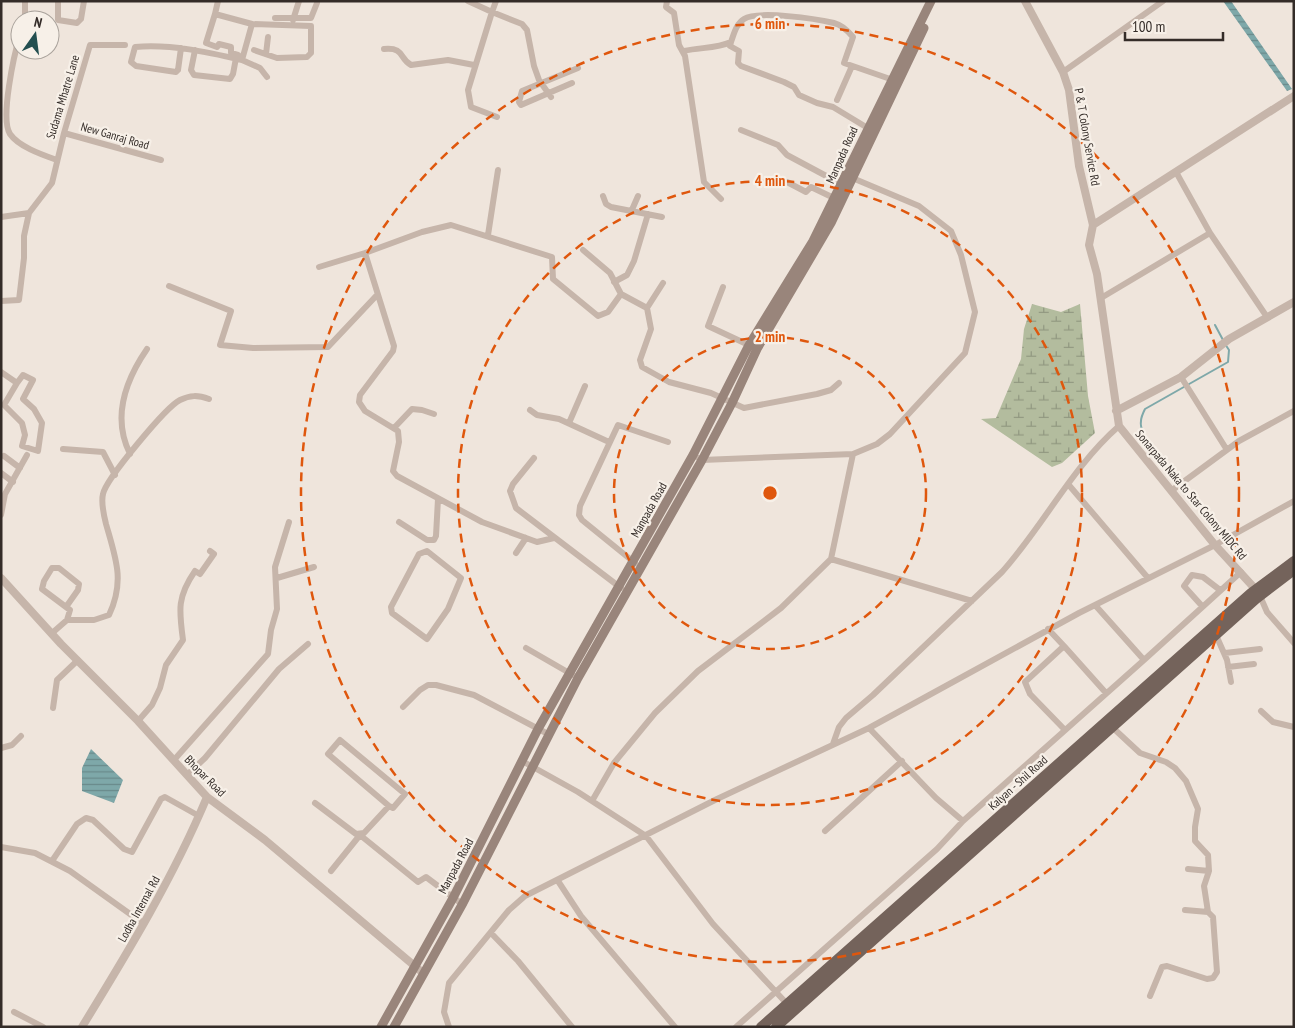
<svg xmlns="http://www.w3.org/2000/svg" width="1295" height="1028" font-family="'PT Sans Narrow',sans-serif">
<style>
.wetland{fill:url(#wetland-marsh)}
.water{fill:url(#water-rules)}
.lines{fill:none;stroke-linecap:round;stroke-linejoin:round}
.stream{stroke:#7ea8a9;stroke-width:2}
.minor{stroke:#c6b5aa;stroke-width:6}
.tertiary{stroke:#c6b5aa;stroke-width:8}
.secondary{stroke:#99857b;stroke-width:9}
.primary{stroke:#74635b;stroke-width:10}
.ring{fill:none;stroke:#df570d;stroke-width:2.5;stroke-dasharray:9 6}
.labels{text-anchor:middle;stroke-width:4.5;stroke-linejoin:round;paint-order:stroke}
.street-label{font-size:12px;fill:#342c28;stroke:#f7f0e8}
.centre{fill:#df570d;stroke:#f7f0e8;stroke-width:2.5}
.ring-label{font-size:15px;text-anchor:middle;font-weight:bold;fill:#df570d;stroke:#f7f0e8;stroke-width:4.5;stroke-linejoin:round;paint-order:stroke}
</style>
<defs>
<pattern id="wetland-marsh" width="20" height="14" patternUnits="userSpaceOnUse" patternTransform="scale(1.25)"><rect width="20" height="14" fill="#b3bc9e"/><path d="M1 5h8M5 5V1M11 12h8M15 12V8" fill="none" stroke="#929981"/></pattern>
<pattern id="water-rules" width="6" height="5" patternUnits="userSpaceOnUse" patternTransform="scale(1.25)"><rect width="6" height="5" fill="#7ea8a9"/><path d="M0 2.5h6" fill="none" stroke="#68898a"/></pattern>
</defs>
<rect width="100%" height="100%" fill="#efe5dc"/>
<path class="wetland" d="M1032,304L1061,312L1080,304L1088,396L1095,433L1062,463L1052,467L981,419L996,418L1021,359L1024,329Z"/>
<path class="water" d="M1223,1H1231L1292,89L1287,91Z
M91,749L123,780L114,803L82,791V768Z"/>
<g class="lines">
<path class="stream" d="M1215,325L1223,340
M1179,482C1169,470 1138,437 1141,421C1141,417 1143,413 1145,409L1228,362L1229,350L1225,344"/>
<path class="minor" d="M58,1V20L77,23L81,19L84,1
M468,1L492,12L496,1
M667,1L666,7L674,13L679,45L685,56L704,182L721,199
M215,14L206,43L217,47L219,44L231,47V53L238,55
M275,18H311L317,3
M25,20V1
M293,20L299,1
M252,24L311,26V53L307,57L277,58L254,50
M20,36C14,54 0,119 10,134C19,147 43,155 57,160
M731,42L730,46L739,51L738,63L741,66L784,82L794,87L799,95L817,103L833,107L871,130
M181,48L178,70L176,72L136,66L131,62L135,47C172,44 207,52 242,60L252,24L215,14L218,1
M384,49C405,47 399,59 411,65L448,60L474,65
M195,50L191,70L194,75L230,79L233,74L236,58
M684,51C700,47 716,49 731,42C734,34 736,24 744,19C758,10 817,19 834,23C842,25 848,31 853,37L844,63L896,81
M266,54L268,37
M242,60L260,68L267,77
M1063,72L1163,1
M572,83L521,105L519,102L522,91L578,68
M837,100L852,66
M497,117L471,107L468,90L492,12L522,24L527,30L534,66L539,80L551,97
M741,130L778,145L787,155L845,186
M64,133L161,160
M787,182L806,192L811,187L836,199
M603,196L606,204L611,207L662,217
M631,212L638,196
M1,217L29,213L52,183L64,133L90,45H125
M1210,233L1267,317
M488,235L498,170
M583,250L610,273L621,294L647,308L651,329L640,360L642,367L669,382L711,393L744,408L817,394L831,390L839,383
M319,267L365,253
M614,282L627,275L634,261L648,214
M169,286L231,311L220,345L253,348L328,347L377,295
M723,287L708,326L753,347
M1101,298L1210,233L1176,172
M1,301L19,300L24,258V236L29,213
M647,308L663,283
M1,372L17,383L23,375L33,380L23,399L34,409L42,423L38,451L22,446L25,435L22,423L4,405L17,383
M1181,377L1227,450
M530,410L537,415L559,419L609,442
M569,423L585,386
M394,428L412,409L422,410L434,414
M63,449L103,452L115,475
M130,454C112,418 125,381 147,349
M853,454L831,559L972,601
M693,455L702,460L853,454L877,444L890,434L965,353L975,312L961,255L951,231L919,206L850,177
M4,456L20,468
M534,458L513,484L510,491L516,508L621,588
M1,473L13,482
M1068,484L1148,578
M1171,491L1239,441L1294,411
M1,515L5,494L27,455
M399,522L427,540H434L436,536L438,499
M554,538L537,542L482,522L397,476L393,471L399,442L398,431L365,411L359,402L360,395L393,351L394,346L365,253L422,232L451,225L552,257L553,279L598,316L608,312L621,294
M427,551L461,578L448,609L427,639L392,613L391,607L419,554Z
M516,553L526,538
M635,563L582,520L579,515L580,506L618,425L668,442
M277,578L314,567
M1260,596L1267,612L1294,643
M1202,606L1184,586L1192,575L1203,577L1220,590
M66,607L78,590L79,584L59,568H52L44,581L42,589L70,610L67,620
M1048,629L1064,646L1025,682L1030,694L1065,730
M51,634L67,620H94L109,615C125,581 116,559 106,524C104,516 101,502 103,494C106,479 166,407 180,400C190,395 198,395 209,399
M1216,635L1227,660L1231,682
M1064,646L1106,693
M526,648L578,678
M1225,653L1260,649
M1144,660L1241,572
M1228,667L1254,664
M403,707L420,690L428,685H436L474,695L548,734
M53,708L57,680L78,660
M1261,711L1273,722L1294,727
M138,721L152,705L160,688L166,665L183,640C179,610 177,597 195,571L200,574L214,554L210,551
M1112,727L1140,753L1166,762L1175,768L1186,781L1198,809L1195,827V841L1208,855L1209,871L1204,886L1208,912L1213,917L1217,972L1213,978L1207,979L1167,966L1162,967L1150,996
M869,728L936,798L963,821
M833,744L839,727L846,718L873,695L1002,572C1044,525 1072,467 1119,426
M1,748L12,745L21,736
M174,760L268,654L271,630L277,609L275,567L289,522
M522,761L578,792L646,836L713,924L789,1006
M187,775L205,758L279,669L308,644
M592,801L614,763L655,713L698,671L781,608L831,559
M315,803L356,834L364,833L389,806L393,808L405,794L340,740L328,754L389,806
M825,831L902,761
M1,847L35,853L70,871L144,924
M52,861L77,824L86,818L93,820L124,849L132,852L161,799L165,797L199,816
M1188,869L1209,871
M331,871L360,835L418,882L426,877L462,904
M558,881L581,916L675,1027
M1185,910L1208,912
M491,933L518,961L572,1027
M14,1012L43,1027
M449,1027L444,1012L449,983L509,910L525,896L717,799L869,728L1079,613L1215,545L1294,501
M736,1027L937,849L963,821L1144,660L1095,605"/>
<path class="tertiary" d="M1025,1L1063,72L1069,90L1079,166L1093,225L1089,245L1097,274L1119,426L1215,545L1258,592
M1093,225L1294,96
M1116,411L1181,377L1229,339L1294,302
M1,578L61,644L138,721L207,797L265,840L423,973
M82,1027C128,952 173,878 207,797"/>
<path class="secondary" d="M381,1027L453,898L538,729L693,455L749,345L813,241L931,1
M394,1027L463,903L578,678L702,460L732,403L757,349L831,223L924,28"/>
<path class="primary" d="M761,1027L1251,593L1294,561
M776,1027L1256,599L1294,570"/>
</g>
<g class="ring">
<circle cx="770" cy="493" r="156"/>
<circle cx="770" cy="493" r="312"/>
<circle cx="770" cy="493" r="469"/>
</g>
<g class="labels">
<g class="street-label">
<text transform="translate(63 97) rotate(-73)" y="4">Sudama Mhatre Lane</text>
<text transform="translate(115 136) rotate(16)" y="4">New Ganraj Road</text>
<text transform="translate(1087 137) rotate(80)" y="4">P &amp; T Colony Service Rd</text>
<text transform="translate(842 155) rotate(-66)" y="4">Manpada Road</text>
<text transform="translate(1191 495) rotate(50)" y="4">Sonarpada Naka to Star Colony MIDC Rd</text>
<text transform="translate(649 510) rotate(-61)" y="4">Manpada Road</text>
<text transform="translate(205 776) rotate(45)" y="4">Bhopar Road</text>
<text transform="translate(1018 783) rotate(-42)" y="4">Kalyan - Shil Road</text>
<text transform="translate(456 866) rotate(-62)" y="4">Manpada Road</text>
<text transform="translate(139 909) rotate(-61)" y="4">Lodha Internal Rd</text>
</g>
</g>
<circle cx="770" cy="493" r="8" class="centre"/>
<g class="ring-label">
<text x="770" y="29">6 min</text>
<text x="770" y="186">4 min</text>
<text x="770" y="342">2 min</text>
</g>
<rect width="1295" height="1028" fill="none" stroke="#342c28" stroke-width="5"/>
<g transform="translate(35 35) rotate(14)"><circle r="24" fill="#f7f0e8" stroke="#a9a29b"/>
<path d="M0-4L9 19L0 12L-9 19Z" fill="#234f50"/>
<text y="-8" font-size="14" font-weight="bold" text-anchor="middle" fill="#342c28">N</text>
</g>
<path d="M1125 32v8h98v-8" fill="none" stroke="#342c28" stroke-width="2.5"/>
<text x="1132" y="32" font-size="15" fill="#342c28" stroke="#f7f0e8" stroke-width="4" paint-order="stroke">100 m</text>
</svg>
